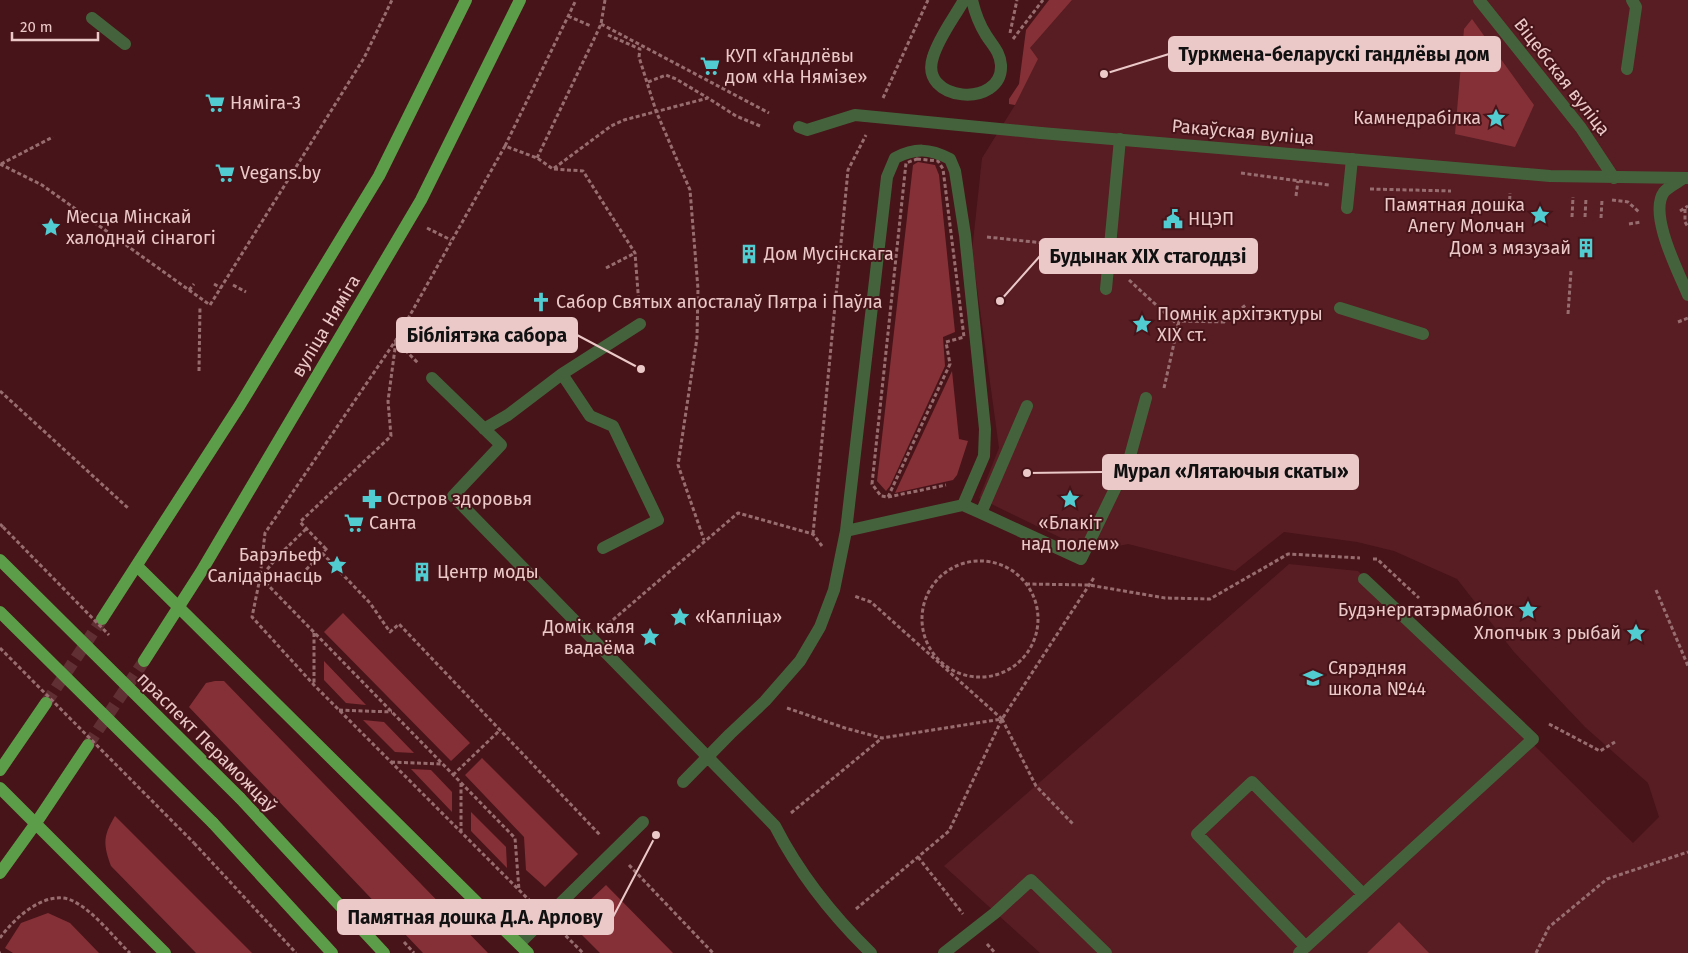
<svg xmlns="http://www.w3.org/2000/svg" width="1688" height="953" font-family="'Fira Sans',sans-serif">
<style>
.built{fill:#571d23}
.green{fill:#853037}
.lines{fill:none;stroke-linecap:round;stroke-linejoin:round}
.primary-tunnel{stroke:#602f33;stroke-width:12;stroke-dasharray:12 6;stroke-linecap:butt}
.path{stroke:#986d70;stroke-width:3;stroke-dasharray:4 2.5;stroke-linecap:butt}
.service{stroke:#44633c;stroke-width:12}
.pedestrian{stroke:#44633c;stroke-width:12}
.minor{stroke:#44633c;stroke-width:12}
.primary{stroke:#5c9d49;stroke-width:12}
.path-bridge{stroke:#986d70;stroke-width:3;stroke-dasharray:4 2.5;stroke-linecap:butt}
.primary-bridge{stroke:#5c9d49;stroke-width:12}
.labels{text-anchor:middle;stroke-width:4;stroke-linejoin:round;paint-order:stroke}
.poi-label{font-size:18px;fill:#ecc9c9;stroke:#471419;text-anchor:start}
.street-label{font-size:18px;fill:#ecc9c9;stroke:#471419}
.leader{fill:none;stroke:#ecc9c9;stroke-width:2}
.callout-dot{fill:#ecc9c9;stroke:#471419;stroke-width:2}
.callout{fill:#ecc9c9;stroke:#ecc9c9;stroke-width:2}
.callout-label{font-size:19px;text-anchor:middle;font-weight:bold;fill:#111}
</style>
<rect width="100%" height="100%" fill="#471419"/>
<path class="built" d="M1072,0H1688V953H1040L944,866L1289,564L1358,571L1633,843L1659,817L1648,783L1585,727L1514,652L1457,579L1394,551L1357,542L1284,532L1235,571L1128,544L1090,552L979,498L999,448L972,251L982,158L1015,105L1038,59L1029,49Z"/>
<path class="green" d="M1049,0H1072L1030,48L1038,59L1015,105L1009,104V99L1019,84L1026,30Z
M1472,19L1534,105L1515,147L1455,134L1464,29Z
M918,162L935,165L939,175L955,332L943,337L945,366L890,486L886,491L877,481L913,165Z
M952,371L959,439L968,441L957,475L953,480L895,493Z
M343,613L470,743L451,761L324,632Z
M324,661L366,705L346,703L324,680Z
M215,681H224L488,953H423L189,707L206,683Z
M363,720L384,722L414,753L395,752Z
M482,758L578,854L545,887L526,870L524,837L465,775Z
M411,769L431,770L452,792V812Z
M471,812L506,847L507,868L471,831Z
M115,816L252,953H196L111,866C103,844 103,836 115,816Z
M606,885L673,953H600L568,921Z
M48,913L70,923L99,953H13L5,948L21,923Z
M1399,922L1429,953H1367Z"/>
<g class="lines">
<path class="primary-tunnel" d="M46,703L102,619
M88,745L144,661"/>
<path class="path" d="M568,16L591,26
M601,24L769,113
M1010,33L1017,0
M608,35L640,49L639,57L656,111L690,190L698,289L697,338L678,465L704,540
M1013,39L1043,0
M648,82L666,75L676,79L708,98
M883,98L928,0
M505,146L576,0
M537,158L595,37L601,24L605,0
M917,159L938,161L943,169L964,337L946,342L950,364L888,497L881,496L872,484L906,163Z
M0,164L42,185L210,305L364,58L392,0
M1,164L53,137
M554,169L583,171L635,253L639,305
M1241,173L1329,185
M1370,189L1451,191
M1296,196L1298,181
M1612,200L1628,202L1639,212
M1685,209V222L1688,227
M1680,211L1688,206
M1509,213L1510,193
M1572,217L1573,197
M1585,217L1586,198
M1601,218L1602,200
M1629,224L1641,222
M427,228L451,240
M987,237L1090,248
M606,268L635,253
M1129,280L1178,325
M214,284L221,288
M233,285L246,292
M189,290L194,284
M1568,314L1571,271
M1678,322L1688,318
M396,341L418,363
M199,371L200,306
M1164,388L1179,321L1224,322L1247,304
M0,391L128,508
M888,497L946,485
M0,524L3,527
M306,529L279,555L260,578H298L328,547
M813,534L848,170L866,135
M326,549L300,522L391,436L388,401L396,341
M322,553L370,603L390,632L399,624L600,835
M1373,559H1377L1419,598
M922 619a58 58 0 1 1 116 0a58 58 0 1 1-116 0Z
M261,578L515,838L519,890
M1026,584L1089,585L1165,598L1210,599L1288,554L1360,558
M1656,590L1688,666
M608,624L738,513L813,534L822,546
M314,633V685
M787,708L845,728L882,738L1002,719L871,602L854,596
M339,710L392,712
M1002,719L1036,786L1073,824
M1549,724L1600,751L1615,742
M391,762L443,764
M453,775L500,730
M461,783V832
M791,813L882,738
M194,843L296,953
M918,857L963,914
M629,865L713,953
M531,902L314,685L252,617L260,578L265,533L396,340L505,146L537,158L553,169L611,126L624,120L708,98L736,116L760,126
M856,909L949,831L1002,719L1095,576
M561,931L583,953
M0,938C14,918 47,888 73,901C95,912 113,937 130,953
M404,942L414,953
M987,944L995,953
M0,953H1
M1536,953L1549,927L1607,879L1688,852"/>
<path class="service" d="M964,0C954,18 939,37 933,57C918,102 1003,109 1001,65C1000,52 993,46 986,35C979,24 975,13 972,0
M92,18L125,44
M1627,69L1636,7L1632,0
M1347,208L1352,159
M1106,289L1120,139
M1340,308L1423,334
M562,374L590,416L613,426L658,520L603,548
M432,378L501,445L453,496L775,826C800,875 832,915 871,953
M1027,406L981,513L1081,559L1129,460L1146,398
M484,429L508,415L562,374L640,324
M846,531L963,505L981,513
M683,782L730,734L765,701L800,661L820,627L834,590L846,531L887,177L895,158C915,148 929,148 950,159L955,171L965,235L985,429L984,456L963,505
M519,944L643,822
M1306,947L1197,834L1252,782L1363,894
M944,953L995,913L1031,880L1106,953
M1299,953L1533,739L1364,579"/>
<path class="pedestrian" d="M799,127L807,130L855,115L1041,133"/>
<path class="minor" d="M1479,0L1581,128L1614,178
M1041,133L1550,176L1688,178
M1682,179C1677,183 1668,187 1664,192C1648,214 1679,273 1688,295"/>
<path class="primary" d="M138,567L528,953
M102,619L240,405L379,176L466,0
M144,661L201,572L421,200L520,0
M0,770L46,703
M0,788L165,953
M240,798L384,953
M213,823L332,953
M0,873L36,823L88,745"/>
<path class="path-bridge" d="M3,527L109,635
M0,648L194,843"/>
<path class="primary-bridge" d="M0,560L240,798
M0,612L213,823"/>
</g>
<defs>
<symbol id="supermarket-bare" viewBox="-9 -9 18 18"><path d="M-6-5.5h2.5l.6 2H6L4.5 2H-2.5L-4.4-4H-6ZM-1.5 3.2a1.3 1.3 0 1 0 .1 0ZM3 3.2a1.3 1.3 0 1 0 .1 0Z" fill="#51ccd1" stroke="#471419" stroke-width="2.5" paint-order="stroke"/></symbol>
<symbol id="sight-bare" viewBox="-9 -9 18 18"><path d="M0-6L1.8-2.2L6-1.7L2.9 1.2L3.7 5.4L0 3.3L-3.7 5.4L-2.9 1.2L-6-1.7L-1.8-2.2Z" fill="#51ccd1" stroke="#471419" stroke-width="2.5" paint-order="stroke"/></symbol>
<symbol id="civic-bare" viewBox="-9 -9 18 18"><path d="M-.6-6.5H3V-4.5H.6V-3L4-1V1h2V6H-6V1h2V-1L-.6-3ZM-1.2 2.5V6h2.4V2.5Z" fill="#51ccd1" stroke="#471419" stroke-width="2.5" paint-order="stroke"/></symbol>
<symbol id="building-bare" viewBox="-9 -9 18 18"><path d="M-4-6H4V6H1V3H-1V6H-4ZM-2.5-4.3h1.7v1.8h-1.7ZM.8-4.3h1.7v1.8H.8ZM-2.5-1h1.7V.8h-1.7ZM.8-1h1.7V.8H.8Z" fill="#51ccd1" stroke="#471419" stroke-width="2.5" paint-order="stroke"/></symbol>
<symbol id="church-bare" viewBox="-9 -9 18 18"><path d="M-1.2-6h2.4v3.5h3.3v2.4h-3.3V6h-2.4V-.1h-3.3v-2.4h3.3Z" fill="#51ccd1" stroke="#471419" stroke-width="2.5" paint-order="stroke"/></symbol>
<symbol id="pharmacy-bare" viewBox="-9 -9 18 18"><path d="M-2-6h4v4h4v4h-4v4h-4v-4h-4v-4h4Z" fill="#51ccd1" stroke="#471419" stroke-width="2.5" paint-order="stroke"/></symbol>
<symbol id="school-bare" viewBox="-9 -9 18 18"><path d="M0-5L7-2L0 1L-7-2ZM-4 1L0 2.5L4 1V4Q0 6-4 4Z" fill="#51ccd1" stroke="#471419" stroke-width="2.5" paint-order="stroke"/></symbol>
</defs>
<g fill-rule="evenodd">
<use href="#supermarket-bare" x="696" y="52" width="28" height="28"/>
<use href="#supermarket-bare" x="201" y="89" width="28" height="28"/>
<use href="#sight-bare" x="1482" y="104" width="28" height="28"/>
<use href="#supermarket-bare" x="211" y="159" width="28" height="28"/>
<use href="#sight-bare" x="1526" y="201" width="28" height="28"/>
<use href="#civic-bare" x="1159" y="205" width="28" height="28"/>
<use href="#sight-bare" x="37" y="213" width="28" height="28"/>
<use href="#building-bare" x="1572" y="234" width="28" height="28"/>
<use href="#building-bare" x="735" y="240" width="28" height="28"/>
<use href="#church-bare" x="527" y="288" width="28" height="28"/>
<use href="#sight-bare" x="1128" y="310" width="28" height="28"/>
<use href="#pharmacy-bare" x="358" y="485" width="28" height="28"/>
<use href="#sight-bare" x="1056" y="485" width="28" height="28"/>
<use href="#supermarket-bare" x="340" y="509" width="28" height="28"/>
<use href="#sight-bare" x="323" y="551" width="28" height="28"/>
<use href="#building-bare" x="408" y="558" width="28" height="28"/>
<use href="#sight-bare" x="1514" y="596" width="28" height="28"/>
<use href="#sight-bare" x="666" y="603" width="28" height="28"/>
<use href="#sight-bare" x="1622" y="619" width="28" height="28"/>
<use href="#sight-bare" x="636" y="623" width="28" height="28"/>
<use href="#school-bare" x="1299" y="664" width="28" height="28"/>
</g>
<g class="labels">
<g class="poi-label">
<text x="725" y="62">КУП «Гандлёвы<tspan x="725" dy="21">дом «На Нямізе»</tspan></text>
<text x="230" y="109">Няміга-3</text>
<text x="1481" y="124" text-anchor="end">Камнедрабілка</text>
<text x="240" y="179">Vegans.by</text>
<text x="1525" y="211" text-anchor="end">Памятная дошка<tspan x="1525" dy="21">Алегу Молчан</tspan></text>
<text x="66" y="223">Месца Мінскай<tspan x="66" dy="21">халоднай сінагогі</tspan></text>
<text x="1188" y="225">НЦЭП</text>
<text x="1571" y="254" text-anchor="end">Дом з мязузай</text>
<text x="764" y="260">Дом Мусінскага</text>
<text x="556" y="308">Сабор Святых апосталаў Пятра і Паўла</text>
<text x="1157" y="320">Помнік архітэктуры<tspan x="1157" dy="21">ХІХ ст.</tspan></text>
<text x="387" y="505">Остров здоровья</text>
<text x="369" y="529">Санта</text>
<text x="1070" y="529" text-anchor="middle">«Блакіт<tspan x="1070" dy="21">над полем»</tspan></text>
<text x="322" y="561" text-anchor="end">Барэльеф<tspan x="322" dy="21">Салідарнасць</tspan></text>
<text x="437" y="578">Центр моды</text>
<text x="1513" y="616" text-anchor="end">Будэнергатэрмаблок</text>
<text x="695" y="623">«Капліца»</text>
<text x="635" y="633" text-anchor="end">Домік каля<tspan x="635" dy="21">вадаёма</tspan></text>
<text x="1621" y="639" text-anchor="end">Хлопчык з рыбай</text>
<text x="1328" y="674">Сярэдняя<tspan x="1328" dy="21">школа №44</tspan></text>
</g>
<g class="street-label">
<text transform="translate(1562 77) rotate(52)" y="6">Віцебская вуліца</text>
<text transform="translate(1243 132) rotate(5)" y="6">Ракаўская вуліца</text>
<text transform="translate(326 326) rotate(-59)" y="6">вуліца Няміга</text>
<text transform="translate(207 742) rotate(45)" y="6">праспект Пераможцаў</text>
</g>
</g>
<path class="leader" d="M1104 74L1169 54M1000 301L1040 256M641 369L577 335M1027 473L1103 472M656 835L613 917"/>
<g class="callout-dot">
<circle cx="1104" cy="74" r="5"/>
<circle cx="1000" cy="301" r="5"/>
<circle cx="641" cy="369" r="5"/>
<circle cx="1027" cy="473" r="5"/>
<circle cx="656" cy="835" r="5"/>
</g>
<g class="callout">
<rect x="1169" y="37" width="331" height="34" rx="5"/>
<rect x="1040" y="239" width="217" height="34" rx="5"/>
<rect x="397" y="318" width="180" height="34" rx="5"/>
<rect x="1103" y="455" width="255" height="34" rx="5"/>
<rect x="338" y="900" width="275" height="34" rx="5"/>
</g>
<g class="callout-label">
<text x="1334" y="61">Туркмена-беларускі гандлёвы дом</text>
<text x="1148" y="263">Будынак XIX стагоддзі</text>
<text x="487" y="342">Бібліятэка сабора</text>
<text x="1231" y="478">Мурал «Лятаючыя скаты»</text>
<text x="475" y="924">Памятная дошка Д.А. Арлову</text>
</g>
<path d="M12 32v8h86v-8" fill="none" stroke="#ecc9c9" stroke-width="2.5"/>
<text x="20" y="32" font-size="15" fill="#ecc9c9" stroke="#471419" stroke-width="4" paint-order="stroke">20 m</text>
</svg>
